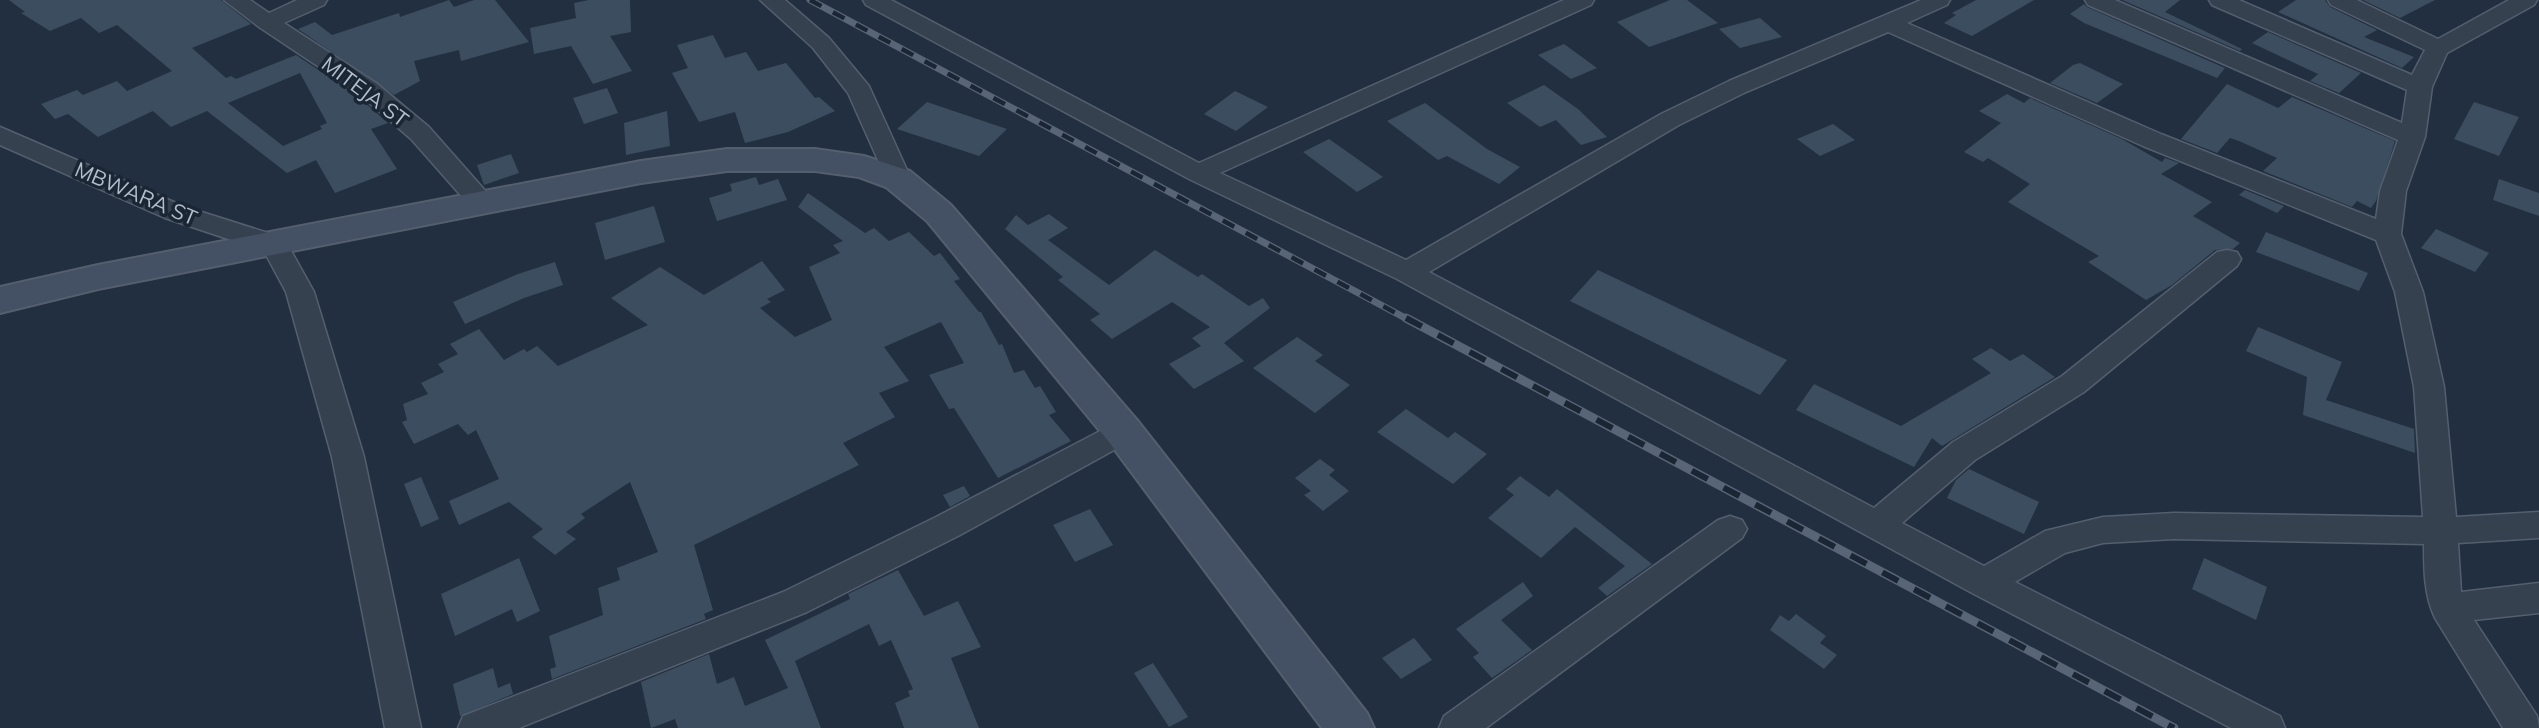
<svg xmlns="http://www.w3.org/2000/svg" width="2539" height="728" font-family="Mulish,sans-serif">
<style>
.building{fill:#3d4d60;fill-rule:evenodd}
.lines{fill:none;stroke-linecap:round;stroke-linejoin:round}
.street-casing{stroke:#545f6e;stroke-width:3}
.secondary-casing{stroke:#545f6e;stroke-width:4}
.street{fill:#364150;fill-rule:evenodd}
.secondary{fill:#445063;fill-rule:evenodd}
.rail-far1-casing{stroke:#586577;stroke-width:7}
.rail-casing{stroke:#586577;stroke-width:9}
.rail-far1{stroke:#1b2635;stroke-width:4.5;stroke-dasharray:13;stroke-linecap:butt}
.rail{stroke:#1b2635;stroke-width:6;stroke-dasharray:18;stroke-linecap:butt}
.labels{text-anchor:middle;stroke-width:7;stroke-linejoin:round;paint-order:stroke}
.street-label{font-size:21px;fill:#b2bccb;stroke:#1b2635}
</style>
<rect width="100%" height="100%" fill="#222f40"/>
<path class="building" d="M9,0H221L251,24L192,48L226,78L231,76L236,79L296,55L356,95L388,123L371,129L397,169L335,193L316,160L287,173L207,111L171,127L153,111L98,137L68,114L55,119L41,104L77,90L83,95L117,81L127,91L172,71L117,25L99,33L81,18L50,31L21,13L25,12ZM300,73L327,123L320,126L322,129L283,146L228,103Z
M449,0L454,7L474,0H495L529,42L461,61L459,50L414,61L420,81L394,95L298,29L315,22L332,35L399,13L400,17Z
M589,0H630L631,32L610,36L632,71L593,84L571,46L534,54L530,28L576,18L574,3Z
M1670,0H1687L1718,23L1649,47L1617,22Z
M1976,0H2034L1972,36L1944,23L1956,15L1952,13Z
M2122,0H2180L2165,12L2242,49L2240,51Z
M2296,0H2325L2330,7L2377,30L2364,37L2414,57L2402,68L2278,12Z
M2363,0H2435L2400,18Z
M2084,4L2087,7L2225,68L2217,78L2084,23L2070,14Z
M1760,18L1782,37L1740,48L1719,29Z
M2268,32L2361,73L2339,93L2310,81L2318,74L2252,43Z
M713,35L725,58L746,52L758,71L786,63L815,98L819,97L835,111L788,132L745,143L735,112L699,122L672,73L688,68L677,45Z
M1564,44L1597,68L1571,79L1538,55Z
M2080,63L2123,84L2097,103L2050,83L2073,65Z
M2227,84L2278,108L2292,97L2395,141L2376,201L2371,208L2357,201L2352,207L2263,171L2277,158L2239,141L2230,138L2217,153L2181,139Z
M1544,85L1578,109L1607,137L1581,145L1556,120L1540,127L1507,103Z
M607,88L618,113L584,124L573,98Z
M1235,91L1268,107L1236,131L1204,114Z
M2007,94L2024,103L2030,98L2122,139L2162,162L2165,158L2179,163L2161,174L2212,202L2193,216L2240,243L2233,249L2215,250L2172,285L2146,300L2088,262L2099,256L2008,202L2030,184L1988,158L1983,162L1964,152L2001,123L1979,111Z
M927,102L1007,129L979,156L897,129Z
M2474,102L2519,117L2499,156L2454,139Z
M1425,103L1487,149L1520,167L1499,184L1447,156L1438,160L1387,121Z
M667,111L670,146L626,155L624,123Z
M1833,124L1855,140L1820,156L1797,139Z
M1329,139L1383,177L1357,192L1303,152Z
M511,154L519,173L484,185L477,165Z
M756,177L759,185L778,179L787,200L717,221L709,198L732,191L730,184Z
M2499,179L2539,193V216L2493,200Z
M2245,190L2284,206L2277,213L2239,195Z
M808,193L865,233L874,228L889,241L909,232L934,256L940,253L960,279L954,281L979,312H981L999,345L1002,344L1014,373L1024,370L1035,388L1040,386L1056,412L1049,415L1071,441L998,478L954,408L949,409L929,375L964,363L941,322L884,347L909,381L879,393L895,417L843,443L859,465L694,545L713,610L704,614L706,619L552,679L550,669L556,667L549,636L603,615L598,588L620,580L617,568L658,552L630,482L581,514L585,518L566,532L576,539L555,555L532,537L543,529L509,502L459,525L449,501L499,479L476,430L468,435L458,424L414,444L402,422L407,420L403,404L428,394L421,383L444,372L438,364L458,354L450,344L479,329L504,360L524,349L527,352L537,346L558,366L648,325L611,298L660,267L704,295L762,261L785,290L767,299L771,302L760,308L795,337L832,320L809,267L840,253L833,245L843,241L798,207Z
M654,206L665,242L605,260L595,223Z
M1049,214L1068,228L1048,240L1109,285L1155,250L1198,277L1202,274L1249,306L1263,298L1270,308L1224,343L1244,361L1194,389L1169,364L1201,346L1192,338L1210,327L1172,302L1112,339L1090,320L1100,314L1058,280L1063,277L1005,229L1016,215L1028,225Z
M2436,229L2489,253L2475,272L2421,248Z
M2266,232L2368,273L2359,291L2256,252Z
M555,262L563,285L524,298L465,324L453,302L518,274Z
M1598,270L1787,360L1760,395L1570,301Z
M2258,327L2342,362L2326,400L2414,429L2415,453L2303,415L2307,377L2246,351Z
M1297,337L1323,355L1315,361L1350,385L1315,413L1253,368Z
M1991,348L2010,361L2023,354L2055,377L1942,446L1932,438L1914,467L1796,410L1814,384L1901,426L1991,373L1972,359Z
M1406,409L1448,438L1455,432L1487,454L1453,484L1377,432Z
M1320,459L1335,470L1329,475L1349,491L1323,511L1304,495L1311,491L1295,478Z
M1969,469L2039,502L2024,534L1947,498L1956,480Z
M1520,476L1549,497L1557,489L1652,564L1607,596L1598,588L1625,566L1575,527L1541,558L1488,518L1514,495L1506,489Z
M421,477L439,519L421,527L404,484Z
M964,486L970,496L950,507L943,495Z
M1090,509L1113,545L1075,562L1053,525Z
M519,558L540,611L517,622L512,609L455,636L441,594Z
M2204,558L2267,587L2256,620L2192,589Z
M898,570L924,616L958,601L981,647L951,658L979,728H904L895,703L910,696L908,691L913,689L891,640L879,646L869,624L795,661L821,728H678L675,719L651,728L641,682L709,654L717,684L734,677L745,706L788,688L765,640L850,599L848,594Z
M1523,582L1533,596L1501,620L1532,650L1492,678L1473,657L1479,653L1456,629Z
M1796,614L1826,636L1820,643L1837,655L1824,669L1770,630L1780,615L1789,621Z
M1414,638L1432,660L1401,679L1382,658Z
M1153,663L1188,717L1169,727L1134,673Z
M493,668L498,688L510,683L513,694L460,716L453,684Z"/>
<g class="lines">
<defs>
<path id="street" d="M224,0H250L269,13L297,0H327L324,5L284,23L376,83L429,127L489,195L493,201L489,207L480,210L471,207L411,139L358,93L259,27Z
M760,0H785L829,38L869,86L911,179L907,185L898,187L889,185L848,93L813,48Z
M863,0H891L1199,163L1564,0H1594L1591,5L1220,173L1406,260L1661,114L1729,81L1921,0H1950L1947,5L1907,23L2161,134L2376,219L2380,191L2398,140L2088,5L2085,0H2115L2402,123L2407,90L2212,5L2209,0H2239L2412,75L2425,50L2331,5L2328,0H2357L2438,39L2509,0H2537L2534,5L2447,53L2432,87L2425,137L2406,191L2401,234L2423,292L2444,387L2456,517L2539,512V538L2458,543L2461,592L2539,583V613L2474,620L2537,716L2539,728H2503L2435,618C2424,595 2424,569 2424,544L2174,539L2103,543L2065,553L2015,582L2280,716L2285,728H2231L1972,593L1397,279L1189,179L866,5ZM1888,32L2143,146L2376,240L2395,292L2414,387L2423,517L2174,513L2103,517L2045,531L1984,566L1902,523L1975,460L2084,392L2237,266L2241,259L2237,252L2227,250L2217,252L2062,376L1953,442L1874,508L1429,272L1679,125L1746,92Z
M0,127L183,206L284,238L314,292L364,457L421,728H385L332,457L286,292L264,251L165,218L0,145Z
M1123,419L1134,423L1139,431L1134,439L960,535L807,612L519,728H458L463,716L783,592L936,517Z
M1730,516L1742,520L1747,529L1742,538L1486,728H1439L1444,716L1718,520Z"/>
<path id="secondary" d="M727,149H815L864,156L910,171L951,205L1137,420L1367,713L1374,728H1322L1109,442L927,221L886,187L859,177L815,171H727L641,183L98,289L0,313V287L98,265L641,161Z"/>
</defs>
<use href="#street" class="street-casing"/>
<use href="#secondary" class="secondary-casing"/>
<use href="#street" class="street"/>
<use href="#secondary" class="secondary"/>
<defs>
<path id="rail-far1" d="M810,0L1409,320"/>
<path id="rail" d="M1406,318L2174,728"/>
</defs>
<use href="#rail-far1" class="rail-far1-casing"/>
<use href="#rail" class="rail-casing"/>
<use href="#rail-far1" class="rail-far1"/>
<use href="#rail" class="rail"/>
</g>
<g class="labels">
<g class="street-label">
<text transform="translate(365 92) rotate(37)" y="7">MITEJA ST</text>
<text transform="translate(136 194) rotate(23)" y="7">MBWARA ST</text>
</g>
</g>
</svg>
